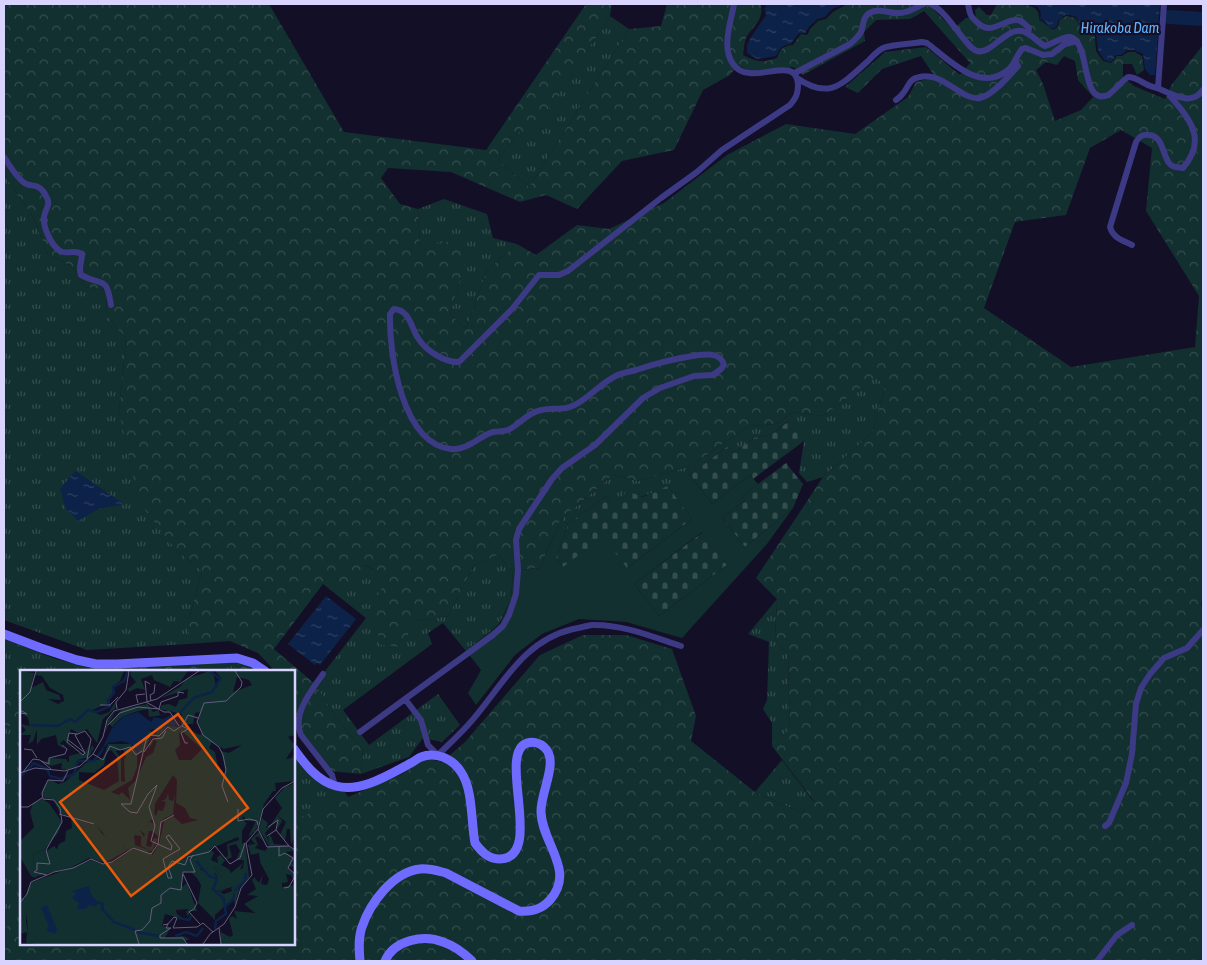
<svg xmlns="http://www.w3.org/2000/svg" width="1207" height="965" font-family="'Asap Condensed',sans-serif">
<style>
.grass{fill:url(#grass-tufts);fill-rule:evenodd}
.forest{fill:url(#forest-crowns);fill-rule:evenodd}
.cemetery{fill:url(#cemetery-stones)}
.garden{fill:#12302f;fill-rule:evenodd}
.water{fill:url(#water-ripples)}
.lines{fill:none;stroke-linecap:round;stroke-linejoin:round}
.river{stroke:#0c2248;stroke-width:14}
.street{stroke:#3d3a85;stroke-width:6}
.secondary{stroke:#6f6bff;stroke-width:9}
.labels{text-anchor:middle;stroke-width:4.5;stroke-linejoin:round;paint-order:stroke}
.water-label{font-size:15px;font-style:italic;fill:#62b6ff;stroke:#130f26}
.inset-river{fill:none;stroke:#0c2248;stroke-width:2.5}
.inset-road{fill:none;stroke:#625e7d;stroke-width:1}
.view{fill:#e8590c;fill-opacity:0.15;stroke:#e8590c;stroke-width:2.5}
.inset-edge{fill:none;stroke:#d9d4ff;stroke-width:2.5}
</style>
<defs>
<pattern id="grass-tufts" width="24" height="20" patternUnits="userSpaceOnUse" patternTransform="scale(1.25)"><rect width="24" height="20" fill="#12302f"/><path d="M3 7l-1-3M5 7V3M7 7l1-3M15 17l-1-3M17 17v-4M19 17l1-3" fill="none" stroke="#344d4e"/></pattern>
<pattern id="forest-crowns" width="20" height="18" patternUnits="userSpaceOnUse" patternTransform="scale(1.25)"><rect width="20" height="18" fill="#12302f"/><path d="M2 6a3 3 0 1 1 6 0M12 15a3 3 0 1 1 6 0" fill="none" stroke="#344d4e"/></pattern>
<pattern id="cemetery-stones" width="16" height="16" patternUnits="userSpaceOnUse" patternTransform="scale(1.25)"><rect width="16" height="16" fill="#12302f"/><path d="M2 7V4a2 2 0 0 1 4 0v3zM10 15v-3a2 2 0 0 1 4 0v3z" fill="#344d4e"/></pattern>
<pattern id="water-ripples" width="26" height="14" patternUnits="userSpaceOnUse" patternTransform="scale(1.25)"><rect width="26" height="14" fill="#0c2248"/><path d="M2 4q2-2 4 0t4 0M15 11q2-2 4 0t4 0" fill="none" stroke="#2f4163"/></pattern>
</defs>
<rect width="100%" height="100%" fill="#130f26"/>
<path class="grass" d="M610,16L629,29L529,187L498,160L519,132L530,136Z
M1203,126V162L1199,159L1194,135Z
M4,174L33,217L48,254L73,267L85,287L107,290L106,315L126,339L119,411L176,550L202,571L189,619V644L87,650L4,620ZM75,471L123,504L100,508Z
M444,199L487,214L493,238L517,244L487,270L466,329L450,314L466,259L420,247L418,209Z
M874,377L886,384L872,433L823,477L807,482L799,473L804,441L788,421L772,434L754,438L734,453L728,446C715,455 703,466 690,475C666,490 639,498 612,504L606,496L568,524L561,519L613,475L639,481L690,466L749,426L776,424L794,412L823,416Z
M498,555L513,571L511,599L499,624L466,651L443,623L428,633L432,644L343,710L369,745L438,694L460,725L442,742L423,738L409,757L361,774L363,750L339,722L315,684L366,618L323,584L363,565L389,576L417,621L448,616L474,565Z
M777,599L775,639L788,655L790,729L772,746V723L763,709L767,700L769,642L748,634Z
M4,639L56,659L83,666L238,662L261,671H21V944L4,958Z
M294,756C309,777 320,788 345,792L350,800L294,835Z
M782,760L814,802L802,813L755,792Z"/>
<path class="forest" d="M4,4H269L344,132L486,150L586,4H612L610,16L530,137L519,132L498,160L529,187L629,29L661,26L667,4H761C764,22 752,26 746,38C744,43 744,50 743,55C757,62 763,63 777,58C780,49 783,46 793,45L801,34L807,35L811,28L818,21L826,19L833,12L847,4H931L932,8L953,29L966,18H976L975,10L979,7L987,15H991L997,4C1011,4 1042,0 1039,20C1045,22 1047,27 1053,30L1058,27L1060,19L1067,16L1075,18L1080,25L1087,23L1094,27L1096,51L1103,61L1111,63L1117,56H1122C1130,50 1133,51 1142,56L1144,70L1137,75L1132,64H1123V77L1134,86L1165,99L1172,84L1203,45V126L1194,135L1199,159L1203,162V595L1201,605L1203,610V961H4V927L21,924V944H294V820L402,774L422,761L429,759L442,762L465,742L540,655L583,635H626L672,649L696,716L691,741L755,792L802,813L814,801L772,746L790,728L788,655L775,639L777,599L756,578L823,477L872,433L886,384L874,378L823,416L794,412L776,424L749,426L690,466L639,481L613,475L561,519L540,568L513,571L498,555L474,565L448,616L417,621L400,647L380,645L373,605L388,576L364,565L345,590L323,584L274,649L315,684L339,722L363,750L361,774L330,771L298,735L294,717V671H275L258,653L230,641L189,644V619L202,571L176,550L138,501L119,411L126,339L106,315L107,290L85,287L73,267L48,254L33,217L4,174ZM924,11L970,63L960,75L926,47L885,52L845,87L858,93L882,69L921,56L935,77L916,82L908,97L855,134L786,124L727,155L664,203L609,229L577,225L536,255L517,244L487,270L466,329L450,314L466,260L456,240L420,247L418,209L400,204L381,178L388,168L451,172L520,202L546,195L577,209L622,161L674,150L703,90L730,75L738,65L751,72L793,67L803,75L865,41L864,32L876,20L910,19ZM1064,56L1075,61L1078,80L1093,97L1081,110L1055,121L1043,84L1036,70L1046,62L1057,65ZM1121,130L1152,148L1146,211L1199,296L1195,347L1071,367L984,308L1015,222L1066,215L1090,148Z
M203,663L214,671L235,668L245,663L262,671H75L83,665Z
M21,694V721L4,728V695Z"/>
<path class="cemetery" d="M789,421L804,441L753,479L750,475L712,504L690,475L728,446L734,453L754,438L772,434Z
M786,463L803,484L793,508L745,547L722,518L745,500L742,496Z
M668,486L692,519L627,568L563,567L556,558L568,524L606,496L612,504L628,491L642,497Z
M703,532L727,565L659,616L634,584Z"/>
<path class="garden" d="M690,475L712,504L750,475L758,484L742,496L745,500L722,518L745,547L793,508L767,544L682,638L626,622L579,619L542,634L515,655L476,705L468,693L481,670L466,651L500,624L511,599L513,571L540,568L561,519L568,524L556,558L563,567L603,537L627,568L692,519L668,486ZM702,532L727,565L659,616L634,584Z"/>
<path class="water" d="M765,4H844L832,9L825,17L817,19L809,27L805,33H799L791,44C782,45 780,48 776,56L757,59L747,53V45L751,37L766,15L764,9L766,7Z
M1032,4H1160L1158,30L1155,31V34L1158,35L1155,75H1150L1145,69L1143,54L1134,50H1127L1121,55H1116L1111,62L1104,60L1098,50L1095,26L1087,22L1080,24L1076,17L1067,14L1059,19L1057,26L1053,29L1048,27L1045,21L1040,19L1041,13L1038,7Z
M75,471L124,504L100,508L78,521L66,509L60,489Z
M326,596L356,619L320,665L317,663L315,665L288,644Z"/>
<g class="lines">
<path class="river" d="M1169,17L1203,19"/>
<path class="street" d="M931,4C949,13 965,47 977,51C991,55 1005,28 1022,31C1031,33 1037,42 1045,46C1052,44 1064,36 1070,37C1091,41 1080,107 1108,95C1111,94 1123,80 1128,77C1136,77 1139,81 1146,84C1149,86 1153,87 1157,88C1172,94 1191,107 1203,90
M968,4C970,15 970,16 979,24C991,35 1003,20 1016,20C1022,20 1025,24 1029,28L1028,34
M795,73L850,44C855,40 858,37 861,32C864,25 862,19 868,14C876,8 886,12 895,13C907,14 914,8 924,4
M797,78C830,101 843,83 868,61C872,57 877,51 883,48C892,44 911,44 922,42L927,43C950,61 981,94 1009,69C1015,63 1017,55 1022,49L1026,48L1043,55L1052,54L1065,44L1077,41
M1158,88L1164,4
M896,100C899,98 902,95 904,92C908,87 909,80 916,78C941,68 960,101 980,98C993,95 1010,75 1018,66L1015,61
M4,157C9,165 16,176 23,182C31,189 39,180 47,198C50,204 47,207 45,213C41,224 50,244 60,251C67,255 73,249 82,254C82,262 78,268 81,275C103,287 106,274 111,305
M1132,245C1122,240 1113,238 1110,227L1136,142C1139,137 1142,134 1149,135C1163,136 1162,153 1169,163C1172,168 1178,167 1183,168C1207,140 1191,120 1170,96
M681,646C653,637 622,624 592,625C586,626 579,628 573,629C521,641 501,689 468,725C458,736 448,745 438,755L428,745L421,720L405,699L493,635L503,626L509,615L516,594L518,570L516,540L519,529L552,479L562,468L595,445L643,398L660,388L694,376L713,375L721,369L724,365C721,353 708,354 699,355C677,358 657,363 636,370C629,372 620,373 614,377C598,385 584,404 566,408C555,410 544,407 533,413C524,417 517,426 508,430C503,432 497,431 493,432C479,436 467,451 451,449C402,444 389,354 390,314L394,309C410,310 411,328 418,338C425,350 445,363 459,362L512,309L539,275H559L568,271L661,198L697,172L722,150L790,105C796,98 798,94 798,84C796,52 750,89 733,64C721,48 731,22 734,4
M323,674C311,691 292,714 301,735L332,775L335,786
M360,732L405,699
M1105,826L1109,823L1126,783L1132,754L1136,704L1141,688L1150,674L1164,658L1187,648L1203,630
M1097,961L1117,935L1132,925"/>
<path class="secondary" d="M4,634L41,648L77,660L96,664H117L237,658L253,663L265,671
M294,749C305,764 317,781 336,786C361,793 390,774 411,763C415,761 418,758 421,757C436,751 453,759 461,772C473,789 471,822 475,843C481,851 488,859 499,859C546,859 496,753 527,743C533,741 540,743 544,747C560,760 540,793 541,812C542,844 576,870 550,900C541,910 531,912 519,911L446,873C438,871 429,868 420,869C393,872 370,903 362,927C358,938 359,950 360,961
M385,961C394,940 424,934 443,942C455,946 464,953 472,961"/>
</g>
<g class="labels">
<g class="water-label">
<text x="1120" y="33">Hirakoba Dam</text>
</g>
</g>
<g transform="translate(20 670)">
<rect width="275" height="275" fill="#130f26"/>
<path d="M128,34L133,42L139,40L140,45L150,44L129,47L128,39L118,41L102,47L92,57L89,53L85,64L87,51L96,41L89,53L102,39ZM271,134H275V166L271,175L270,159H267L265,171L260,165L266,152L258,146ZM51,148L77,156L82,164L102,173L106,181L85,193L69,188L52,197L18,206L14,200L13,184L25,179V182L34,176L37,179L39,174L45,171L46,161L52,158ZM129,150L135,156L133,161H129L126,176L131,177L134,168L138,169L132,181L121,176V166L114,165L120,160L124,167ZM112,179L133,184L90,274H15L9,272L5,227L10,213L72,190L81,194L94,192ZM173,183H181L198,209L189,206L168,187ZM223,193L217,206L203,209L193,196L203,201L209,199L211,203ZM221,212L215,235L214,230L205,236V230L197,221L207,219L200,222L204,224L212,221L211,218Z" fill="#12302f"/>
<path d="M0,1L14,3L11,18L23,12L26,20L39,25L41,30L28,29L38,34L44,31L43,25L30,18L22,6L15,5L16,1H104L100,11L92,17L93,24L87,34L70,41L81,45L89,42L96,31L95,39L83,49L77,73L67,59L58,63L51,59L47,71L52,80L44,70L40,73L46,80L38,75L36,65L21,69L17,75V60L13,71L8,74L11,65H0L6,60L0,54L10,56L8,48L0,42ZM111,1H168L160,12L154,11L150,17L134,10L132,5L121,9L125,20L117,18L109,22L108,19L116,12L110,5ZM190,1L194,5L196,18L201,8L195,1H275V65L268,67L275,75L266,89L272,88L275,83V111L255,113L256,121H253L244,134L238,156L235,161L228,167L236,151H227L223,146L222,150L227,153L222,161V174L225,172L229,207L223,214L197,221L203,226L205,236L195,245V250L178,233L181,215L177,208L170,201L162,202V217L167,213L177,241H170L168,247L166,242L169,239L156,240L157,244L164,249L145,244L142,256L150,258L145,268L163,266L170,269L164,271L167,274H87L83,248L79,245L77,274H66L61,262L33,226L36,220L41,221L36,225L53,250L72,268H77L69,249L60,239L72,244L84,235L98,237L114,217L139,174L144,151L153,146L162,154L178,150L170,148L165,138L156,133L157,110L153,105L135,134L134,148L128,152L127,166L120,160L114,166L115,175L132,181L123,182L113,177L106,181L102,173L90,171L77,156L40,143L33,129L25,128L22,124L24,116L30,109L38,114L45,112L66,93L83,88L88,74H111L118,83L129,60L135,65L138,59L146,55L161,57L162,44L140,39L142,35L149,34L156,37L159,30L167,28L168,19L141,28L161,16L166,9ZM217,7L229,10L232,15L213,22ZM180,42L178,54L182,63L180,65L166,58L167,54H173L175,43ZM163,62L182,79L171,90H159L155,80L160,75L159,63ZM131,66L139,67L130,73L129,79L134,70L137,71L133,83L126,87L116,110L108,118L110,130L102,122L99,125L91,122L112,110L117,98V85L124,81ZM192,72L204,79L222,75L209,83L201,81L206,101L204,104L198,97L195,82L189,78ZM103,79L106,86L104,89L105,112L101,111V89L96,81ZM91,80L97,87L99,111L84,120L59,110V102L74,103L84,95L87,82ZM218,167L219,170L207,174L208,186L205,188L206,190L212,187L209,176L216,174L220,181L216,190H224L223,198L217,201V206L209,205L203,209L193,196L203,201L209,199L201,195L205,191L201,185L197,187L198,193L191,190L194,183L190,179ZM173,183H181L188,201L196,204L198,209L181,200L178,187L171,190L168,187ZM69,75V83L72,75L74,78L69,87L57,90L55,97L48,100L41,99L42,93L31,96L25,93L30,88L46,89L49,93V86L60,83L64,85ZM275,113V134L258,146L265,154L262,151L257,160L258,151L255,152L245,163L250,175L248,168L250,164L254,174L267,175L275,181L265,182L275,188L272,193L275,197L270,196L268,199L275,204V212L271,205L266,204L268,212L262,213V217L275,215V274H200L201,262L210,267L213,265L209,249L212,246L217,249L214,241L235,243L224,234L238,226L227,225L236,219L232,210L234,207L239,213L243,204L241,214L247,215L249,209L240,192L239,183L231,185L228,175L235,174L231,169L239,162L243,171L238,166L235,168L238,174L235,178L245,181L249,176L239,159L242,148L248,153L246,158L250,156L262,138L255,128L265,117ZM22,129L29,133L42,152L38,163L25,179L13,184L14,200L18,206L15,208L11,206L0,187V171L14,157L10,142L13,133ZM115,178L118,183L111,185L110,190L90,206L76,204L85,195L92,200L97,191ZM60,199L66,204L31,217L45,203ZM0,227L8,230L6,252L10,271L15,270L21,238L25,242L29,255L21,257L19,261L25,274L6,273L7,262L0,264Z" fill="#12302f" fill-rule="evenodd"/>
<path d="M148,123L149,130L153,131L155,124L153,144L142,150L138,166L133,161V142L136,146L138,140L143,141L146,132L141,131L146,129Z" fill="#12302f"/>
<path d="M118,42L131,52L134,47L143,49L151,45L158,55L129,60L118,83L113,75L102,71L88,73L81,81L92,58L103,47ZM69,216L70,223L78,233L75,237L69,235L66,239H57L59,233L52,228L56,224L52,221ZM27,235L37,260L35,264L26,260L29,256L21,238Z" fill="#0c2248"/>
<path class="inset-river" d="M155,48L174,28L192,22L200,9L190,1M55,52L68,40L77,42L90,36L88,30L94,23L93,17L104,11L108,1M11,55L38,56L50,49L55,52M0,107L14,93L27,99L30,106L41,109L54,104L58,91H74L83,79M176,191L189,206L197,209L193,219L203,228L205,237M214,221L225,211L226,203M76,232L83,234L82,239L94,252L115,260M158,248L169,250L171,246M195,259L196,251L206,244L205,237L214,228V223M117,262L139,266M155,266L166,262L177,266L183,258"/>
<path class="inset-road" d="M127,31L125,11L130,14M131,31L130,25L134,23L135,14M0,32L10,22L16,1M126,32L144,42H150L159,56M118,33L116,25L125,24M80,35H90L98,27M97,39L96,32L106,20L109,1M139,39L141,32L158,26V22L164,23M0,40L7,44L0,43M88,55L100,43L118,37L139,39M162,56L168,59L161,63L165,73H168M148,57L139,66L131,65L126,70L111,134H101L110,142L117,143L128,124L137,115L129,137L135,156L131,171L151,180L152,176L146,167L149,165L160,179L143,189L148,208H152L148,197L152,191L165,195L168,187L189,182L195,176L210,194L220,188L225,173M148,57L154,61L163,55L168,45L178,48M57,64L49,63L47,72L63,85L65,83M47,69L65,83M4,79L12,80L17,88M124,82L133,69L142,68L146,61M65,83L55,65L65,61L71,69L67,89M73,84L83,90L90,76L100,80L110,77L116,85L122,81M21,91L29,94V88L45,84L47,79L42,75M3,102L13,89L20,90L31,99M0,103L15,98L45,101L60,96L73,84L83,67L87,50L94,41L137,29L179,1M208,132L202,116L206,100L203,85L199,77L183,65L177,52L184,33L206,31L221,17L222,12L215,1M0,137H8L22,128M218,139V151L229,149L237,151L238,155M39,144L74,154M248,157L258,150L256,160M238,159L247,177L269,176L275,180M247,166L256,160L269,176M259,177V186L265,183L273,188L268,198L275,204M163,202H175L170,190L173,185M163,204L177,233L174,239L169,242L180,254M27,205L14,202L17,200V193L30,194L26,180L42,152L40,138L34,130L23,129L22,123L28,110L43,111L48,101M264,218L269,217L275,206M0,233L7,224L11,212L34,202L53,198L71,189L83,194L92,192L113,178L131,184L138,174L141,152L154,145M143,255L148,254L146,258H151L140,265V268H163L167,274M147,255L154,247L157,248L153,258L177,257L183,253L193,262M199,258L201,274M119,274L115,261L122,260L130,251L132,238L141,233V225L150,218L161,220L163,202M183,274L190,264L204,254L215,237L221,218L232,205L226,173L238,159L243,139L262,118L275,111"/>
<path class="view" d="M158,44L228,138L111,226L40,132Z"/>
<rect width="275" height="275" class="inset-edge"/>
</g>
<rect width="1207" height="965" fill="none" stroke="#d9d4ff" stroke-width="10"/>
</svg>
